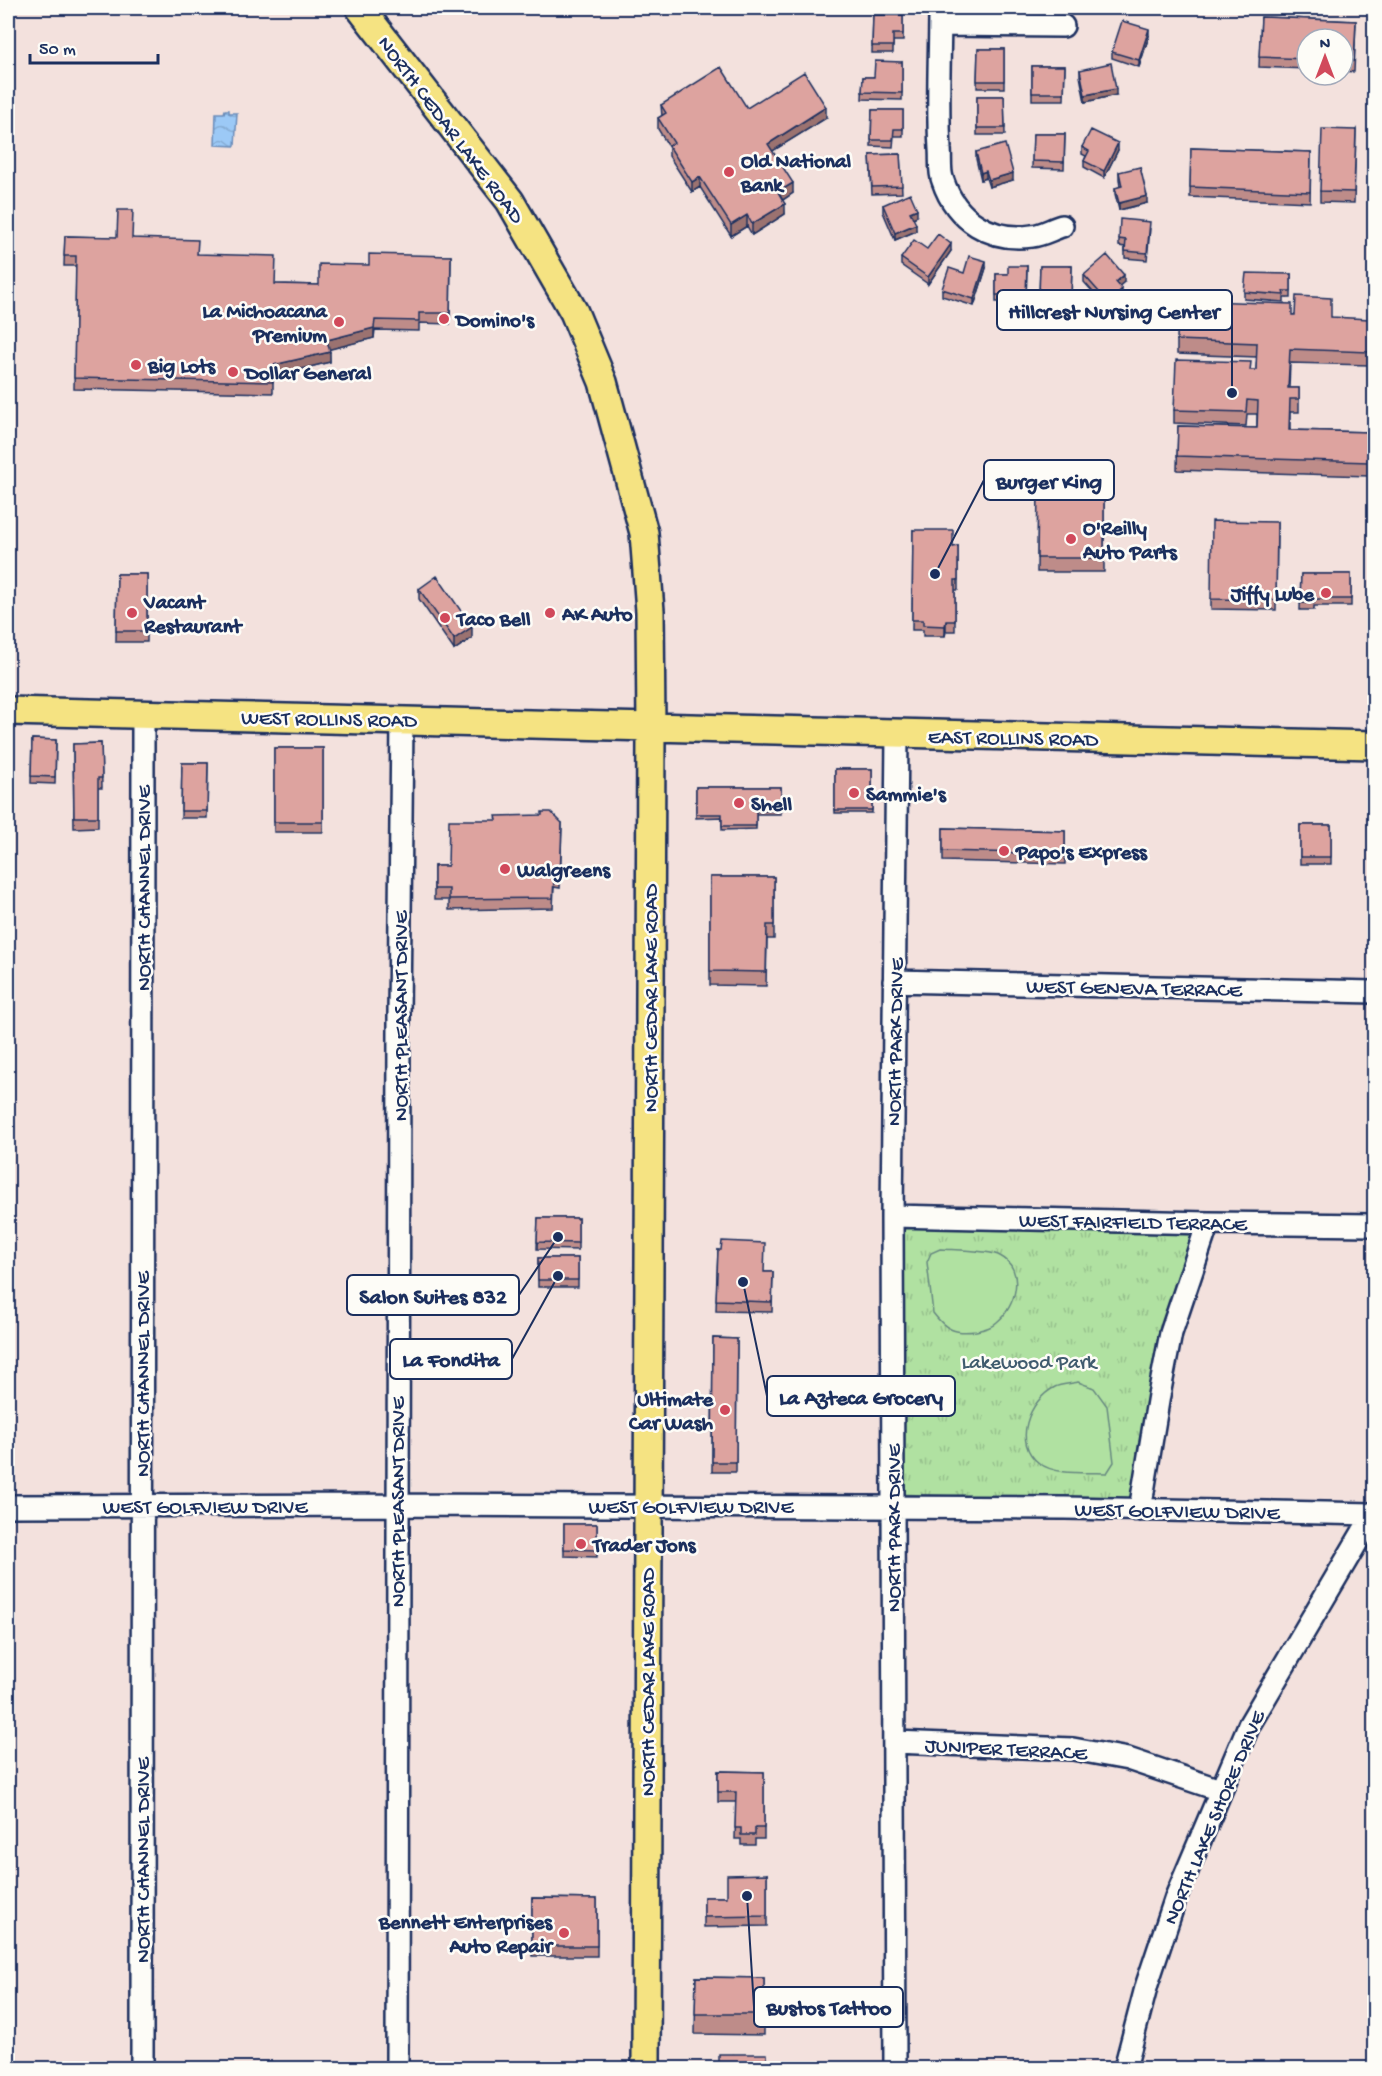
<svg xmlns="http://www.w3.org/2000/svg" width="1382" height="2076" font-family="'Gochi Hand',sans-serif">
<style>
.grass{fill:url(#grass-tufts);stroke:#668880;stroke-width:1.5}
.pitch{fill:#b0e1a1;stroke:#668880;stroke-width:1.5}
.water{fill:url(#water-waves);stroke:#688bb9;stroke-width:1.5}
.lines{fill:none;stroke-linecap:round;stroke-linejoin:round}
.minor-casing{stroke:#1b2f5e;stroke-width:26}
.major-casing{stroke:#1b2f5e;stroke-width:32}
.minor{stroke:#fdfcf7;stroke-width:21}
.major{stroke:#f5e382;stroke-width:27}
.wall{fill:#be8c89;stroke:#1b2f5e;stroke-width:1.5}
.shaded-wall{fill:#9b726f;stroke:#1b2f5e;stroke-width:1.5}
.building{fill:#dda39f;stroke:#1b2f5e;stroke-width:1.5}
.poi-dot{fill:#d1495b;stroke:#fdfcf7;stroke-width:2}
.labels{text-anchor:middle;stroke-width:5;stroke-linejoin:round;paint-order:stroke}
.street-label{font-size:21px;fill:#1b2f5e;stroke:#fdfcf7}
.poi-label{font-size:21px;font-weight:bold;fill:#1b2f5e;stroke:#fdfcf7;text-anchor:start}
.park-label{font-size:21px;fill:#405c6f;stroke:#fdfcf7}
.leader{fill:none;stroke:#1b2f5e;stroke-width:2}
.callout-dot{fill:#1b2f5e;stroke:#fdfcf7;stroke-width:2}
.callout{fill:#fdfcf7;stroke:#1b2f5e;stroke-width:2}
.callout-label{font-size:22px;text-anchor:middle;font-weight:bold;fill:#1b2f5e}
</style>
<defs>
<pattern id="grass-tufts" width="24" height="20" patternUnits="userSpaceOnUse" patternTransform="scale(1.5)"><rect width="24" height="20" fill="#b0e1a1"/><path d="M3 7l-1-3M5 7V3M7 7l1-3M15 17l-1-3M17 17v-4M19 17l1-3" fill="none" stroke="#97c18d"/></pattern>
<pattern id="water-waves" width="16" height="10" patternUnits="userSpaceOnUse" patternTransform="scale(1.5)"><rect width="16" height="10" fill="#9cc9f6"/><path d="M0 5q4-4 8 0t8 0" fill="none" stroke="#86add5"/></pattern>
</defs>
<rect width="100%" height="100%" fill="#f3e1dd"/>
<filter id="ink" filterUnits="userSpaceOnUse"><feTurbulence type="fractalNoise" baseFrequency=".0167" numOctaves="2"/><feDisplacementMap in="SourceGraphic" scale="12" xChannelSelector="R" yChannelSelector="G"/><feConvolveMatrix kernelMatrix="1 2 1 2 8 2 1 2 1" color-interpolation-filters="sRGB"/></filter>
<g filter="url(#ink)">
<path class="grass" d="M892,1222L1193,1228L1142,1502L893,1494Z"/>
<path class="pitch" d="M940,1249C953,1250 990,1250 1000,1256C1026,1269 1016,1307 997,1322C991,1328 984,1329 976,1331C955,1334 946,1330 933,1313L927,1262L931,1253Z
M1078,1382L1094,1388L1107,1406L1114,1462L1107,1473C1087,1472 1056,1476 1039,1463C1012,1443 1029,1400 1055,1387C1061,1384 1071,1384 1078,1382Z"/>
<path class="water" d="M225,110H229V113H237L235,146L215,145L216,113H224Z"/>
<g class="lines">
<defs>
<path id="minor" d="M940,8C940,55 937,102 940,149C941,159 939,172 943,181C956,220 991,242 1032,236C1042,235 1052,229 1062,226
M940,25L1063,26
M894,981L1374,992
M892,1216L1208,1223L1374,1225
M8,1506L397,1505L1065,1508L1374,1514
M1140,1510L1159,1395L1171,1333L1208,1223
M894,1742L1073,1749L1128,1759L1220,1790
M142,2068L143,715
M397,2068L399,1016L402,720
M895,2068L892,1216L897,735
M1125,2068L1147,1984L1176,1897L1249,1725L1367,1525L1374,1522"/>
<path id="major" d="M360,8L510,201L574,312L603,382L644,533L650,611L651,728L646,2068
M8,711L1374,745"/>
</defs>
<use href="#minor" class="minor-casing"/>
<use href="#major" class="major-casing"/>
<use href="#minor" class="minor"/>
<use href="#major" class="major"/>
</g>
<path class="wall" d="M873,15H903V41H893V53H872Z
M1261,17L1356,21L1354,72L1343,71V39H1307V69L1259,67Z
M1149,36L1139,67L1112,58V52Z
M978,49H1004V88H977Z
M902,62V100L862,99L863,77H874Z
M1032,66H1065L1064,100H1032Z
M1080,70L1116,95L1085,102L1080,76Z
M977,96H1004L1005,135H977Z
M661,105L747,108L826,118L772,151L793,193L783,200L785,214L752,235L747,226L731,236L700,187L692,192L669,156V147L658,129V118L662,116Z
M872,110H903V136H894L893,147L871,146Z
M1356,130L1354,203L1320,202V191Z
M1033,134H1065L1064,169L1032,168Z
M1082,147L1118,150L1104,178L1084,167V161L1086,156L1082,154Z
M1191,148L1311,152L1310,202L1190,197Z
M976,152L1013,180L989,187L986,178L981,180L976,159Z
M900,154L902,193L872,194L870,155Z
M1119,172L1147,203L1119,210L1115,194V188L1120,187L1119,179Z
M883,205L917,216L913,218L916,231L895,240L883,212Z
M1150,229L1147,260L1125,258V247L1119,246V239Z
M65,236L132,238L197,254L276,284L319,285L369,265L451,256L450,324L419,323V331L375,330L374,338L329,349L330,362L273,376V393L74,389L76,266H64Z
M927,249L951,251L928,284L901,265V258Z
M1027,266L1026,302H996V274H1008Z
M1040,266H1072L1071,302H1039Z
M986,268L974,306L942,296V289Z
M1291,274V298H1284V302L1244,299V292Z
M1084,275L1124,282L1119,286L1122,296L1108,309L1084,282Z
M1292,315L1331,317L1370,332L1369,365L1290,363L1289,388H1299V412H1290V430L1370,432L1369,476L1177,470L1178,426L1257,428V414H1247L1246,426L1174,423V410L1256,370L1257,357L1177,354V340Z
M1038,491L1104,492V572H1037Z
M1277,522L1276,610L1211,609V599Z
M913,530L953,547L958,546V590H955V631H946L945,636H923V630H912Z
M117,574H147V642H116Z
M1301,574H1351V606H1314V610H1300Z
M419,589L472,638L454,650L419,599Z
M32,739L56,740L55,784L31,783Z
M101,743L102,788H98V827L74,828L73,744Z
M274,748H323V832H274Z
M182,763H208L207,818H181Z
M835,769H872V813H835Z
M696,787H781V814H756V829L722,830V817L696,818Z
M562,823L560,888L554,887L553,908L449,910V900H434V866H448Z
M1300,825H1331V864H1300Z
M943,828L1065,831V864L943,861Z
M710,877H774V939H767L766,986L710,985Z
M538,1218H578V1250L537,1249Z
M718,1250L764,1272H773L772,1312L716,1311Z
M538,1258H578V1287H538Z
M713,1338L737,1339L736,1472H712Z
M564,1524H597V1557L564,1556Z
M718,1771L764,1772V1839H755V1845H741V1839H735L736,1802H718Z
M767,1874V1926L704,1927V1897H727Z
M532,1898L597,1899V1956H532Z
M696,1977L764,1978V2035L695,2034Z"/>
<path class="shaded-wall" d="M1120,8H1144L1120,14Z
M1149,29V36L1139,67V60Z
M1116,89V95L1085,102V95Z
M826,107V118L768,154V144Z
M1118,143V150L1104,178V171Z
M986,171V178L981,180V173Z
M1013,173V180L989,187V180Z
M700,177V187L692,192V182Z
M793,183V193L778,203V192Z
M1147,196V203L1119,210V203Z
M785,204V214L752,235V224Z
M917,209V216L910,219V212Z
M747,215V226L731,236V225Z
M916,224V231L895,240V233Z
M951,244V251L928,284V277Z
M986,261V268L974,306V299Z
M1124,275V282L1116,289V282Z
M1122,289V296L1108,309V302Z
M374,328V338L327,350V340Z
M330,352V362L273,376V365Z
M946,621V631L945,636V626Z
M472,627V638L454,650V639Z"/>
<path class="building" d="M873,15H903V34H893V46H872Z
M1261,17L1356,21L1354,61H1343V39H1307V59L1259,57Z
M1122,21L1149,29L1139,60L1112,52Z
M978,49H1004V81H977Z
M875,61L902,62V93L862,92L863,77H874Z
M1111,63L1116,89L1085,95L1080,70Z
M1032,66H1065L1064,93H1032Z
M721,67L747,108L804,72L826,107L768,144L793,183L778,192L785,204L752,224L747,215L731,225L700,177L692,182L669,146L674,143L658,118L666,113L661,105Z
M977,96H1004L1005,128H977Z
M872,110H903V129H894L893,140H871Z
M1322,129L1356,130L1354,192L1320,191Z
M1091,130L1118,143L1104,171L1084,161L1089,151L1082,147Z
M1033,134H1065L1064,162L1032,161Z
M1005,144L1013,173L989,180L986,171L981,173L976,152Z
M1191,148L1311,152L1310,192L1190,187Z
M900,154L902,186L872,187L870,155Z
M1140,167L1147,196L1119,203L1115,188L1122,186L1119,172Z
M910,193L917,209L910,212L916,224L895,233L883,205Z
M118,210H133L132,238L198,240L197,254L276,256L275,284L319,285V264L369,265V254L451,256L450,313H419V321L375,320L374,328L327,340L330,352L273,365V382L74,378L76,256H64L65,236L117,237Z
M1120,219L1150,222L1147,253L1125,251L1126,240L1119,239Z
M938,234L951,244L928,277L901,258L914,240L927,249Z
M1107,255L1124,275L1116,282L1122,289L1108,302L1084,275Z
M969,256L986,261L974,299L942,289L949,268L964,273Z
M1008,266H1027L1026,295H996V274H1008Z
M1040,266H1072L1071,295H1039Z
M1246,273L1291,274V291H1283L1284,295L1244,292Z
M1296,296L1331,298V317L1370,319L1369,352L1290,349L1288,388H1299V399H1290L1289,430L1370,432L1369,462L1177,456L1178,426L1257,428L1258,401L1247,400L1246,412L1174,410L1176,360L1251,362L1250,370H1256L1257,343L1177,340L1178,300L1292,304V315H1295Z
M1038,491L1104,492V558H1037Z
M1212,521L1277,522L1276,600L1211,599Z
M913,530H953V547L958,546V580H955V621H946L945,626L923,625V620H912Z
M117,574H147V631H116Z
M1301,574H1351V599H1313L1314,603H1300Z
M437,576L472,627L454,639L419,589Z
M32,739L56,740L55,777L31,776Z
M101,743L102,778H98V817H74L73,744Z
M274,748H323V822H274Z
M182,763H208L207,811H181Z
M835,769H872V810H835Z
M696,787H781V811H756V826H722V814H696Z
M542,812H551L562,823L560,878L554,877L553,898L449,899V889H434V866H448L449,820H497L496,816L542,815Z
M1300,825H1331V857H1300Z
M943,828L1065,831V854L943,851Z
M710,877H774V925H767L766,972L710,971Z
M538,1218H578V1243L537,1242Z
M722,1241L765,1243L764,1272H773L772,1302L716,1300L718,1250H721Z
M538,1258H578V1280H538Z
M713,1338L737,1339L736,1462H712Z
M564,1524H597V1550L564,1549Z
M718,1771L764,1772V1828H755V1835H741V1828H735L736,1792H718Z
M767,1874V1916L704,1917V1897H727V1875Z
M532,1898L597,1899V1946H532Z
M696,1977L764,1978V2014H695Z
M719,2054H767V2068H719Z"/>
</g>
<g class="poi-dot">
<circle cx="729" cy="172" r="6"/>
<circle cx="444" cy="319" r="6"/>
<circle cx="339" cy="322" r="6"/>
<circle cx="136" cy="365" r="6"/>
<circle cx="233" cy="372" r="6"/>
<circle cx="1071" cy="539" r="6"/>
<circle cx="1326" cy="593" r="6"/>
<circle cx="132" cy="613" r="6"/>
<circle cx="550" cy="613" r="6"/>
<circle cx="445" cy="618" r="6"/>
<circle cx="854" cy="793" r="6"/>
<circle cx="739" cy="803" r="6"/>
<circle cx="1004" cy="851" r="6"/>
<circle cx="505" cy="869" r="6"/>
<circle cx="725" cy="1410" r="6"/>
<circle cx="581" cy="1544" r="6"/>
<circle cx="564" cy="1933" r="6"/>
</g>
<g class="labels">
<g class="street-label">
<text transform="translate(452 129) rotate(53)" y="7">NORTH CEDAR LAKE ROAD</text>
<text transform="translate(329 718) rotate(1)" y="7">WEST ROLLINS ROAD</text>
<text transform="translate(1013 737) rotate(1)" y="7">EAST ROLLINS ROAD</text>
<text transform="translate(143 888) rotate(-90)" y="7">NORTH CHANNEL DRIVE</text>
<text transform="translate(1134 987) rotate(1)" y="7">WEST GENEVA TERRACE</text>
<text transform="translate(650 998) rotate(-90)" y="7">NORTH CEDAR LAKE ROAD</text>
<text transform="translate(400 1016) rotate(-90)" y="7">NORTH PLEASANT DRIVE</text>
<text transform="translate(894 1042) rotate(-89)" y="7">NORTH PARK DRIVE</text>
<text transform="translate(1133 1221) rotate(1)" y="7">WEST FAIRFIELD TERRACE</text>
<text transform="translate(142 1374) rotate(-90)" y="7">NORTH CHANNEL DRIVE</text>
<text transform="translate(397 1502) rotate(-90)" y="7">NORTH PLEASANT DRIVE</text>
<text x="205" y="1513">WEST GOLFVIEW DRIVE</text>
<text x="691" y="1513">WEST GOLFVIEW DRIVE</text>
<text transform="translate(1177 1510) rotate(1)" y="7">WEST GOLFVIEW DRIVE</text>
<text transform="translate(893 1528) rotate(-90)" y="7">NORTH PARK DRIVE</text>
<text transform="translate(647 1682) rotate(-90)" y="7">NORTH CEDAR LAKE ROAD</text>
<text transform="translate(1006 1748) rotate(3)" y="7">JUNIPER TERRACE</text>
<text transform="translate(1213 1817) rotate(-67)" y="7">NORTH LAKE SHORE DRIVE</text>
<text transform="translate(142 1860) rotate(-90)" y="7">NORTH CHANNEL DRIVE</text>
</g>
<g class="poi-label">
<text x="741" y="167">Old National<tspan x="741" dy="24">Bank</tspan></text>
<text x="327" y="317" text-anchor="end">La Michoacana<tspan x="327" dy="24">Premium</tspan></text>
<text x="456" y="326">Domino's</text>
<text x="148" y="372">Big Lots</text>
<text x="245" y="379">Dollar General</text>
<text x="1083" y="534">O'Reilly<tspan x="1083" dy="24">Auto Parts</tspan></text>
<text x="1314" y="600" text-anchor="end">Jiffy Lube</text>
<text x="144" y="608">Vacant<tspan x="144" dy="24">Restaurant</tspan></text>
<text x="562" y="620">AK Auto</text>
<text x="457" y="625">Taco Bell</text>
<text x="866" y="800">Sammie's</text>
<text x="751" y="810">Shell</text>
<text x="1016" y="858">Papo's Express</text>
<text x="517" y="876">Walgreens</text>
<text x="713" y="1405" text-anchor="end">Ultimate<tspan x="713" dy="24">Car Wash</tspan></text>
<text x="593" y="1551">Trader Jons</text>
<text x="552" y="1928" text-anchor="end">Bennett Enterprises<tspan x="552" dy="24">Auto Repair</tspan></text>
</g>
<g class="park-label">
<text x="1029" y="1368">Lakewood Park</text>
</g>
</g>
<path class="leader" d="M1232 393L1232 310M935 574L984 480M558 1237L519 1295M558 1276L512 1359M743 1282L767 1396M747 1896L754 2007"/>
<g class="callout-dot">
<circle cx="1232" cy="393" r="6"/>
<circle cx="935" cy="574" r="6"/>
<circle cx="558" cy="1237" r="6"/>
<circle cx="558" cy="1276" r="6"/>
<circle cx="743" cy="1282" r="6"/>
<circle cx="747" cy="1896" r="6"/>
</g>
<g class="callout">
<rect x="997" y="290" width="235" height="40" rx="6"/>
<rect x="984" y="460" width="130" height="40" rx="6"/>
<rect x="347" y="1275" width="172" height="40" rx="6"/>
<rect x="390" y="1339" width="122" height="40" rx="6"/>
<rect x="767" y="1376" width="188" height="40" rx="6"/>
<rect x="754" y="1987" width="149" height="40" rx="6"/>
</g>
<g class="callout-label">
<text x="1114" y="318">Hillcrest Nursing Center</text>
<text x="1049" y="488">Burger King</text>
<text x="433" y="1303">Salon Suites 832</text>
<text x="451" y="1366">La Fondita</text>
<text x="861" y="1404">La Azteca Grocery</text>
<text x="829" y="2014">Bustos Tattoo</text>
</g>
<rect width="1382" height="2076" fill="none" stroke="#fdfcf7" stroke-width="30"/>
<rect x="15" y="15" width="1352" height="2046" fill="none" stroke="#1b2f5e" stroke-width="2" filter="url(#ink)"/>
<g transform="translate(1325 57)"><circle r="28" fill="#fdfcf7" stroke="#a3aaba" stroke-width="1.5"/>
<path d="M0-4.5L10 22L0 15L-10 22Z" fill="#d1495b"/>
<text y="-9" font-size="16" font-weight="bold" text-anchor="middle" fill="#1b2f5e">N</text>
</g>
<path d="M30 54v9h128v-9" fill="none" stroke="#1b2f5e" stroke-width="3"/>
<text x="39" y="54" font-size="18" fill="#1b2f5e" stroke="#fdfcf7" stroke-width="4.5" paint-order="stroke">50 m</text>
</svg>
